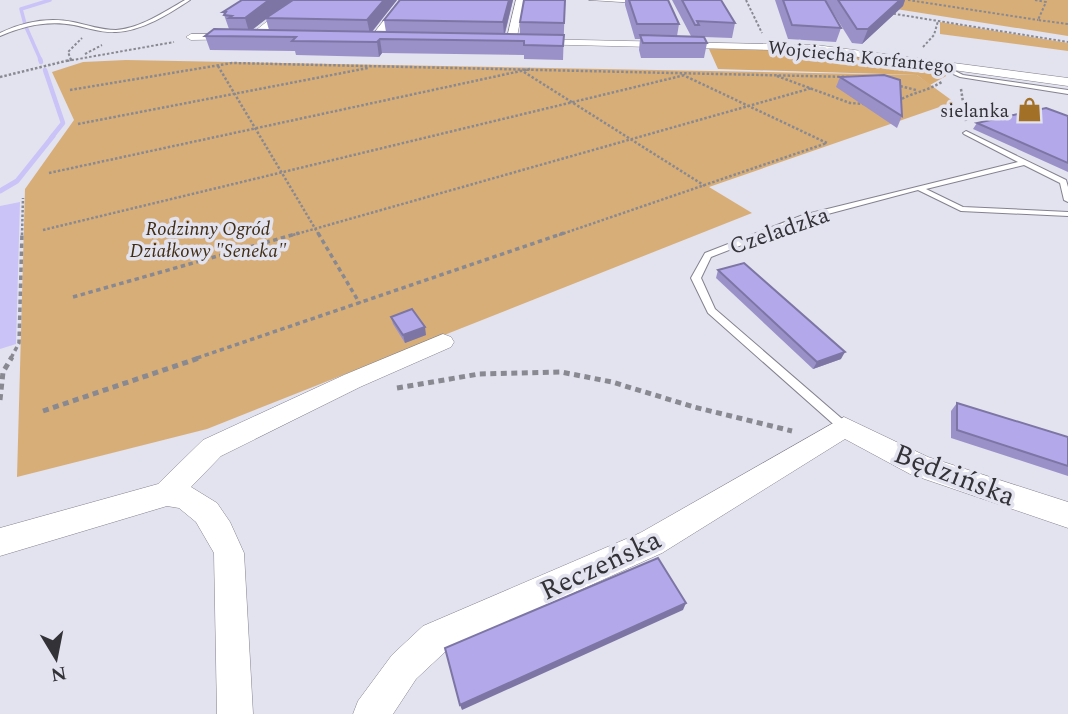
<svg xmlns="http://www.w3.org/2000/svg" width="1068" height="714" font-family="Spectral,serif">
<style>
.green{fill:#d8ae78}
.forest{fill:#d7aa6f}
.water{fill:#cac3f7}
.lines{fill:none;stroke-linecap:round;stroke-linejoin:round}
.stream-far2{stroke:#cac3f7;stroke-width:3.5}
.stream-far1{stroke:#cac3f7;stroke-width:4.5}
.stream{stroke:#cac3f7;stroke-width:5}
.service-casing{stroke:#84828f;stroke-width:2}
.minor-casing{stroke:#84828f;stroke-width:1}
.path-far3{stroke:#898992;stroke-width:2;stroke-dasharray:2.5 2;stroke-linecap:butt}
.path-far2{stroke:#898992;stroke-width:2.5;stroke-dasharray:2.5 2;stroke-linecap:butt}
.path-far1{stroke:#898992;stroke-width:3.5;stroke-dasharray:4.5 3.5;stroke-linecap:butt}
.path{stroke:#898992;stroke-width:5;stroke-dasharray:6 4.5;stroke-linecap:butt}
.service{fill:#fff;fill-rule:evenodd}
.minor{fill:#fff;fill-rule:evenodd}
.wall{fill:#9a91c9;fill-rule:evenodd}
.shaded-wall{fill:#7d76a4}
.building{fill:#b3a9ea;stroke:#7d76a4;stroke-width:2}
.labels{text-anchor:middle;stroke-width:7;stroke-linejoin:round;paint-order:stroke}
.far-street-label{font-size:19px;fill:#323237;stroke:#e3e2ef}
.far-poi-label{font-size:19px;fill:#323237;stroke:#e3e2ef;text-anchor:end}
.far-park-label{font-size:19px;font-style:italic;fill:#402d13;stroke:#e3e2ef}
.street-label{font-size:23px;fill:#323237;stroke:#e3e2ef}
.near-street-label{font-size:28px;fill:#323237;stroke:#e3e2ef}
</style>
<rect width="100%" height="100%" fill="#e3e2ef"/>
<path class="green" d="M839,0H1068V36Z
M940,22L1068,43V51L940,34Z
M126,60L917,75L954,102L709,187L752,213L207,429L17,477L25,189L74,120L52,72L83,62Z"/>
<path class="forest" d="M714,47L813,49L938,66L944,69L946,76L930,85L917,75L718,69L709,49H715Z"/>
<path class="water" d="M20,202L16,344L0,349V206Z"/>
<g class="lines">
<path class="stream-far2" d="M25,24L21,9L50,0
M26,27L41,61"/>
<path class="stream-far1" d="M40,59L41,62
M45,70L63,123L51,138"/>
<path class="stream" d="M0,191L17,181L53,136"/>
<defs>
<path id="service" d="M185,0H190C169,14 142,31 116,32C102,33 88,28 74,25C47,20 24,26 0,36V33C23,22 48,17 73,22C88,25 101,30 116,30C141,28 164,12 185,0Z
M951,64L954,66L955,71L963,75L1068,90V94L960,77L951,73L948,66Z
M966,131L1066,180L1068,187V202L1064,200L1060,183L1024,165L926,189L963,207L1068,212V216L961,211L918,190L809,219L711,257L701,278L715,309L848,424L850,427L848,430L844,432L840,430L708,313L691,278L705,253L803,215L1018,162L964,134L963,133Z"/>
<path id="minor" d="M299,0H310L258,39H250V35L284,8Z
M400,0H409L378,42H370V38Z
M516,0H524L516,42L511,45L506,42Z
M589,0H659V1L655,4Z
M237,34L242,37L241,39L191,40L186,37L191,34Z
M534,39L816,45L1068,78V86L816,51L530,44L529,42Z
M443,334L451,337L454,342L451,347L360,387L221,456L191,487L217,503L230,522L244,553L253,714H217L214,553L196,522L179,508L167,506L0,556V528L158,484L203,440L344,375Z
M844,417L928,457L1068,502V528L910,474L845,439L662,553L447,650L416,679L393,714H353L358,701L392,655L423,626L640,533Z"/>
</defs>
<use href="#service" class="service-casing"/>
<use href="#minor" class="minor-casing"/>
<path class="path-far3" d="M746,0L762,33
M908,0L1038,20
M1035,0L1046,2L1038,20L1068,24
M889,13L1068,42
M923,47L934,35L938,21
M85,54L102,45
M71,60L68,52L82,38
M67,61L174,42"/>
<path class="path-far2" d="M218,66L319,235
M524,72L705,186
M777,76L850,103L865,104
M0,77L74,59
M896,85L916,90
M961,89L966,121
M70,90L232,63L850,77
M898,101C913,92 929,91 943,81
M78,124L368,68
M49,173L530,69
M43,230L685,75
M22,235L23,198
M293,235L812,88
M559,235L827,143L683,75"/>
<path class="path-far1" d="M318,233L360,304
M73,297L299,233
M11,358L19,343L22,233
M197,358L564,233"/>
<path class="path" d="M397,388L479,374L561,372L612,382L694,407L792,431
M0,400L3,372L12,357
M43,411L202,357"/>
<use href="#service" class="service"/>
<use href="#minor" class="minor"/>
</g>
<path class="wall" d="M242,0H397L372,32H386L384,20L400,0H513L505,34H520V22L565,0L563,60L524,59V55L382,53L379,57L296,55L295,51L210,50L205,36L229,29L223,12ZM266,19L269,30H252Z
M625,0H668L679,24L677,36H691L672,0H721L735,23L732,38L704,37L707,43L704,58H641L639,50L640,39H635L625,5Z
M775,0H905L903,6L862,44L852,43L827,3L841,28L836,42L788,39Z
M840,77L902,116L897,128L836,87Z
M1068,116V172L973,129L977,123Z
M718,270L841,359L813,369L716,278Z
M391,317L426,335L405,343L393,324Z
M957,403L1068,437V476L951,438V411Z"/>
<path class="shaded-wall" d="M269,0H293L283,6L249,32L245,18Z
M384,0H397L370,34L367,20Z
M509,0H513L504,36L503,22Z
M900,0H905L903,6L862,44L868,29Z
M380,39L382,53L379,57L377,42Z
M425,327L426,335L405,343L403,335Z
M845,352L841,359L813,369L817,362Z
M686,603L683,610L462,710L460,705Z"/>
<path class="building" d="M242,0H269L245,18H229L232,16L224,15L226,12H223Z
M293,0H384L367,20L266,18Z
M400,0H509L503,22L384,20Z
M524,0H565L564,23L520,22Z
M629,0H668L679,24H637Z
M682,0H721L735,23L697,21L699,25H695Z
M783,0H825L841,28L792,25Z
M838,0H900L868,29H857Z
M214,29L564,35L563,46L524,45V41L380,39L377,42L292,41L296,37L205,36Z
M640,35L704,37L707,43H643Z
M884,75L900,80L902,116L840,77Z
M1046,108L1068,116V163L977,123Z
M744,263L845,352L817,362L718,270Z
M412,309L425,327L403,335L391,317Z
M957,403L1068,437V466L957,430Z
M658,558L686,603L460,705L445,648Z"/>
<defs>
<symbol id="shop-bare" viewBox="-9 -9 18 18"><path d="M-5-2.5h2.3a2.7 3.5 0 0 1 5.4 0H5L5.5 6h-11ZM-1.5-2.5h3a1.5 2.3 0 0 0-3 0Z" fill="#a27026" stroke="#e3e2ef" stroke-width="2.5" paint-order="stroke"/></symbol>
</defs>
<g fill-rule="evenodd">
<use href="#shop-bare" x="1012" y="92" width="35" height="35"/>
</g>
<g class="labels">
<g class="far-street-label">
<text transform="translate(861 56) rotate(6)" y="7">Wojciecha Korfantego</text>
</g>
<g class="far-poi-label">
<text x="1009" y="117">sielanka</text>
</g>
<g class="far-park-label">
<text x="208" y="235">Rodzinny Ogród<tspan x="208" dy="22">Działkowy "Seneka"</tspan></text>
</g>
<g class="street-label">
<text transform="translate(779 230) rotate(-19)" y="8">Czeladzka</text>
</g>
<g class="near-street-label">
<text transform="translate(955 474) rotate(21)" y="10">Będzińska</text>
<text transform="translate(600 564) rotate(-25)" y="10">Reczeńska</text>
</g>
</g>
<g transform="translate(56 658) rotate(170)" stroke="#e3e2ef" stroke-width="5" paint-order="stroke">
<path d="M0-5L12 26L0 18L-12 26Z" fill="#323237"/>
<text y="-10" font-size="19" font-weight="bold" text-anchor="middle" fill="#323237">N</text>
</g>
</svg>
